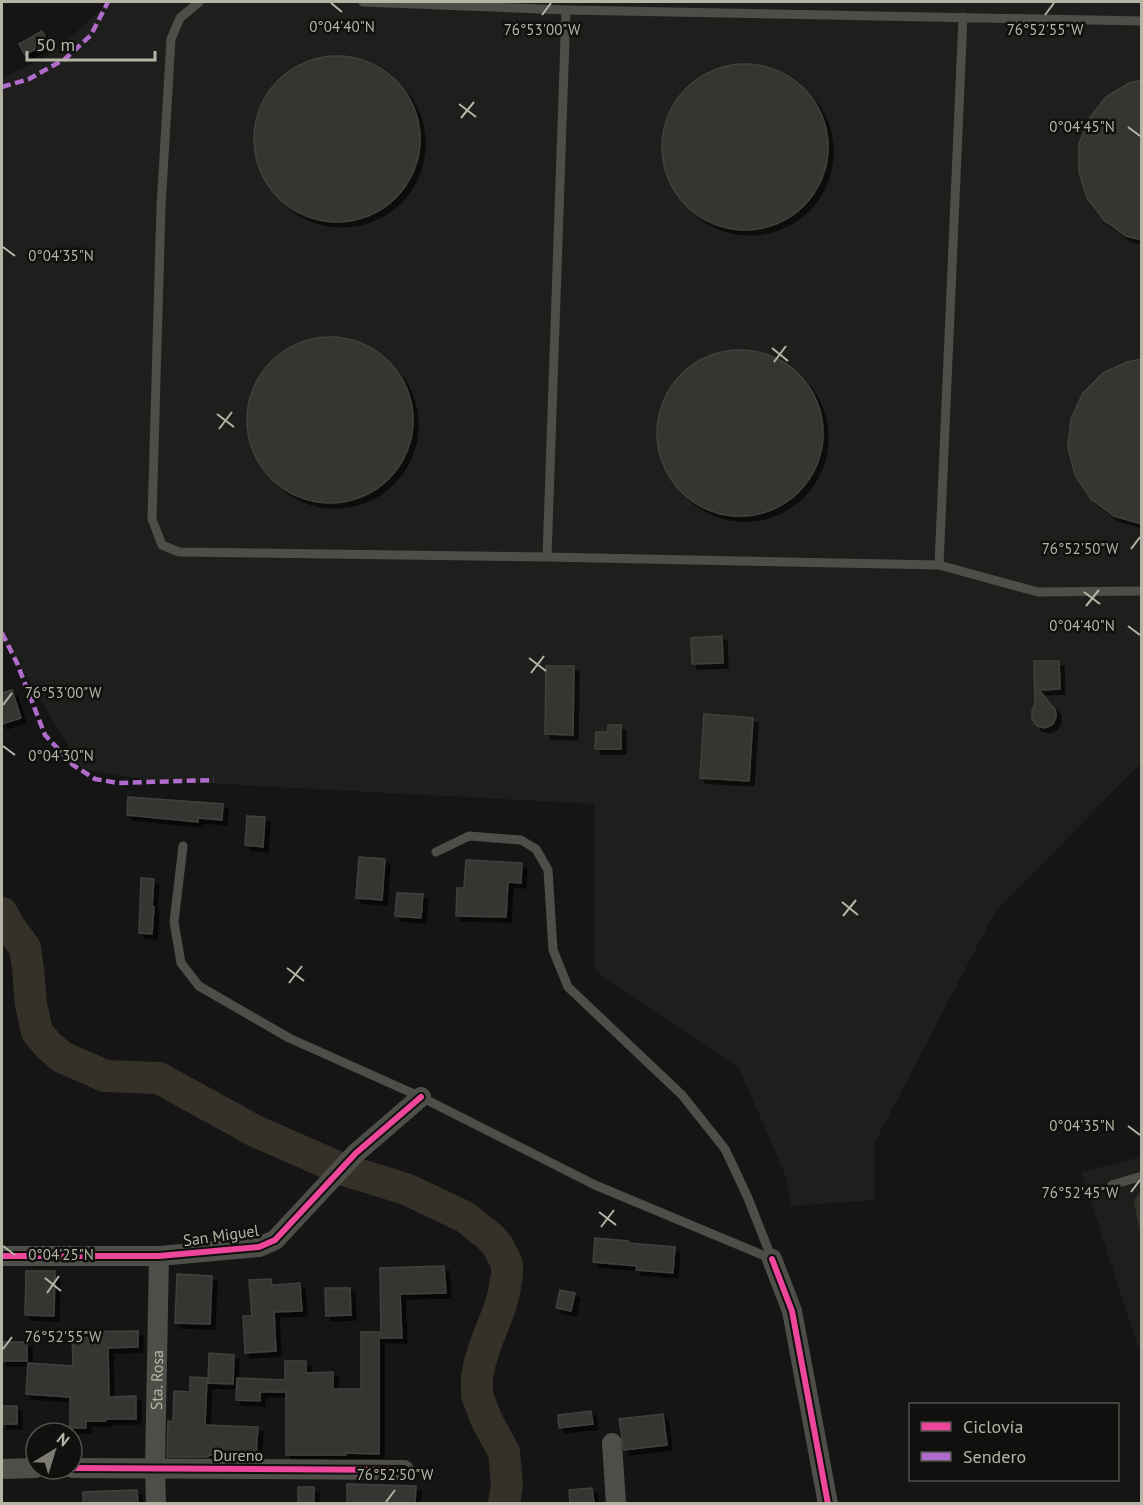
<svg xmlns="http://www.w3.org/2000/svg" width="1143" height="1505" font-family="'PT Sans',sans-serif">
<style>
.built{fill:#1e1f1c}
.water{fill:#363128}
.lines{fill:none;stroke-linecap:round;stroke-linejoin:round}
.river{stroke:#363128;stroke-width:32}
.building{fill:#343433;stroke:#41413d;stroke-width:1.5;filter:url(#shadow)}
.service{stroke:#4e4e49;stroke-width:9}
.minor{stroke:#4e4e49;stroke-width:20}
.quiet{stroke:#b06ccc;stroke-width:4.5;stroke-dasharray:9 4.5;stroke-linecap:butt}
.cycleway-casing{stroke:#10110f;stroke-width:10}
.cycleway{stroke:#ed469a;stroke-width:6}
.ticks{fill:none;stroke:#b6b4a5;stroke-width:2}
.labels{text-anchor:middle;stroke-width:5;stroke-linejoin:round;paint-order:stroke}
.street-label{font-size:16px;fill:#b6b4a5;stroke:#10110f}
.ticks-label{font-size:15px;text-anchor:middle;fill:#b6b4a5;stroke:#10110f;stroke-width:5;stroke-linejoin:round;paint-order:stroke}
</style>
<defs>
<filter id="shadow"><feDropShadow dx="5" dy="5" stdDeviation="0" flood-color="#0009"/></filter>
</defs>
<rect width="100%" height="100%" fill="#151515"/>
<path class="built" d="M109,2H1141V763L995,912L875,1142L874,1200L791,1206L787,1179L738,1066L594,970V804L149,780L83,770L18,663L2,641V78L45,57L70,38Z
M1141,1157V1351L1139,1349L1081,1172Z"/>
<path class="water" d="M1139,1193H1141V1238L1134,1202L1135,1199Z"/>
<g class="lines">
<path class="river" d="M2,913L11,929L25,948L28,969L31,1004L37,1032L48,1045L62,1057L105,1076L159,1078L255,1131L344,1170L406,1189L465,1217L489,1236L498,1246L507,1264V1274L504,1293L499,1310L485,1346L480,1362L477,1377V1395L487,1421L504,1452L507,1484L504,1504"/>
</g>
<path class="building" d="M42,31L48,42L25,55L19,44Z
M254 139a83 83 0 1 1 166 0a83 83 0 1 1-166 0Z
M662 147a83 83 0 1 1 166 0a83 83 0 1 1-166 0Z
M1142,80V240L1126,236L1104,220L1087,198L1079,172V144L1089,119L1106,97L1129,83Z
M247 420a83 83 0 1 1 166 0a83 83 0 1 1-166 0Z
M657 433a83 83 0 1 1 166 0a83 83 0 1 1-166 0Z
M1142,359V524L1114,516L1091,499L1075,475L1068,447L1071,419L1083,393L1103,373L1127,362Z
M722,636L723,663L692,664L691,638Z
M1034,661H1059L1060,689L1039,690L1055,709L1056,713V717L1053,724L1045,728L1037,726L1032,719V711L1035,704Z
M546,666H574L573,735L545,734Z
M12,690L21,718L2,724V693Z
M704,714L753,718L749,781L700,778Z
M608,725H621V749H595L596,732H608Z
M128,797L223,804L222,820L198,818V822L127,815Z
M247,816L265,817L263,847L245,845Z
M359,857L385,859L382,900L356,898Z
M466,860L522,863L521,883L508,882L506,917L456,916L457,888H464Z
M141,878L154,879L152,906L154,907L152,934L139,933Z
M397,893L423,894L421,918L395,916Z
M595,1238L628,1241V1243L675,1247L673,1273L636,1270L637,1266L593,1262Z
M444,1266L446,1293L400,1294L402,1338H381L380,1268Z
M26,1271H55L54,1316L25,1315Z
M177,1274L212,1276L210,1324L175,1323Z
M271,1279L272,1285L300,1283L302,1311L274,1312L276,1351L245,1353L243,1316H252L249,1280Z
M325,1288H350L351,1315L326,1316Z
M560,1290L575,1293L571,1311L556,1308Z
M138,1331V1347L108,1348L109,1397L136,1396V1419H106V1421H86V1428H70V1397L26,1394L28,1363L73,1366L72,1332Z
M361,1332H379V1454L346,1453V1455H286V1392H260V1401L236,1400L237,1378L285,1380V1361H306V1373L333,1372V1389H361Z
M2,1342H27V1361H2Z
M209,1353L234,1355L233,1384L208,1383Z
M190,1377L207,1378L205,1425L258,1427L256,1456L208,1455V1457H167L168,1421L173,1422L174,1391L190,1392Z
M2,1406H17V1424H2Z
M591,1411L593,1424L559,1428L558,1415Z
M663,1414L667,1445L624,1450L619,1419Z
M347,1484L416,1486L415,1503H347Z
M298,1487H314V1503H298Z
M592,1488L594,1503H570L569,1490Z
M137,1490L138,1503H83V1492Z"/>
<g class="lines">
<path class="service" d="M199,2L180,18L171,39L161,207L152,519L162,545L179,552L547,557L939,565L1038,592L1142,591
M363,2L566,10L1142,21
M547,557L566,10
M939,565L963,17
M183,846L174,922L181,963L199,986L289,1038L421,1097L595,1185L772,1259
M436,852L469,836L521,840L536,849L548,870L553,950L568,987L682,1095L725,1149L748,1198L772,1259
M1112,1185L1142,1176"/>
<g class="minor">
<path d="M2,1256H159L259,1247L275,1240L356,1153L421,1097"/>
<path d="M772,1259L792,1311L828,1504"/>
<path d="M612,1443L616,1504"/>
<path d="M72,1468L404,1470"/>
<path d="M2,1469L36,1468"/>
<path id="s1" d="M156,1504L155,1468L159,1256"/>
</g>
<path class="quiet" d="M2,87L29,79L65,59L91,35L108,2
M2,633L17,663L45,735L73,765L95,779L118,783L214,780"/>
<defs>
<path id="cycleway" d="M2,1256H159L259,1247L275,1240L356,1153L421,1097
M772,1259L792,1311L828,1504
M72,1468L404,1470"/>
</defs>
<use href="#cycleway" class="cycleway-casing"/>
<use href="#cycleway" class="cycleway"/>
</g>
<path class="ticks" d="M331,3L342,12M542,15L551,3M1045,15L1054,3M459,104L476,117M461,118L474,102M1128,127L1140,136M3,247L15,256M772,348L788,361M774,362L786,346M217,414L234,427M219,429L232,412M1131,549L1140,537M1084,592L1100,604M1086,606L1099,590M1128,626L1140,635M529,658L546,671M531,673L544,656M3,705L12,693M3,746L15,755M842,902L858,915M843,916L856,900M287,968L304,981M289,983L302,966M1128,1126L1140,1135M1131,1192L1140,1180M599,1212L616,1225M601,1227L614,1210M3,1246L15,1255M45,1278L61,1291M47,1293L59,1276M3,1349L12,1337M386,1502L395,1490"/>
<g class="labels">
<g class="street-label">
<text transform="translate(221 1235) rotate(-8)" y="6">San Miguel</text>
<text dy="6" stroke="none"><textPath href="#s1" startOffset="124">Sta. Rosa</textPath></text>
<text x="238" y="1461">Dureno</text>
</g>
</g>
<g class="ticks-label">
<text x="342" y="32">0°04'40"N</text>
<text x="542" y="35">76°53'00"W</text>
<text x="1045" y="35">76°52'55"W</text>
<text x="1082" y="132">0°04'45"N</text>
<text x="61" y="261">0°04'35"N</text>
<text x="1080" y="554">76°52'50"W</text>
<text x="1082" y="631">0°04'40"N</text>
<text x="63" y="698">76°53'00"W</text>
<text x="61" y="761">0°04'30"N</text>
<text x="1082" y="1131">0°04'35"N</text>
<text x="1080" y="1198">76°52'45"W</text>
<text x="61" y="1260">0°04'25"N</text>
<text x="63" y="1342">76°52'55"W</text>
<text x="395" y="1480">76°52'50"W</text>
</g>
<rect width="1143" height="1505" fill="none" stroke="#b6b4a5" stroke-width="6"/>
<rect x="909" y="1403" width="210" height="78" fill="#10110f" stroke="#52524b" stroke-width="1.5"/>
<rect x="921" y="1422" width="30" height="9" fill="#ed469a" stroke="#52524b" stroke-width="1.5"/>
<text x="963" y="1433" font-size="18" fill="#b6b4a5">Ciclovía</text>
<rect x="921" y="1452" width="30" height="9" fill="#b06ccc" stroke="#52524b" stroke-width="1.5"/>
<text x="963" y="1463" font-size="18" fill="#b6b4a5">Sendero</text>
<g transform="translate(54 1451) rotate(38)"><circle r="28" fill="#10110f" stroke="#52524b" stroke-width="1.5"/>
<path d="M0-4.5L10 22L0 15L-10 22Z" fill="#7e7c73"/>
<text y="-9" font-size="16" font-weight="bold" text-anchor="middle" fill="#b6b4a5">N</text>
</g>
<path d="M27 51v9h128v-9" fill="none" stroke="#b6b4a5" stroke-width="3"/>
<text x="36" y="51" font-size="18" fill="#b6b4a5" stroke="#10110f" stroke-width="4.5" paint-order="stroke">50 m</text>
</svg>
